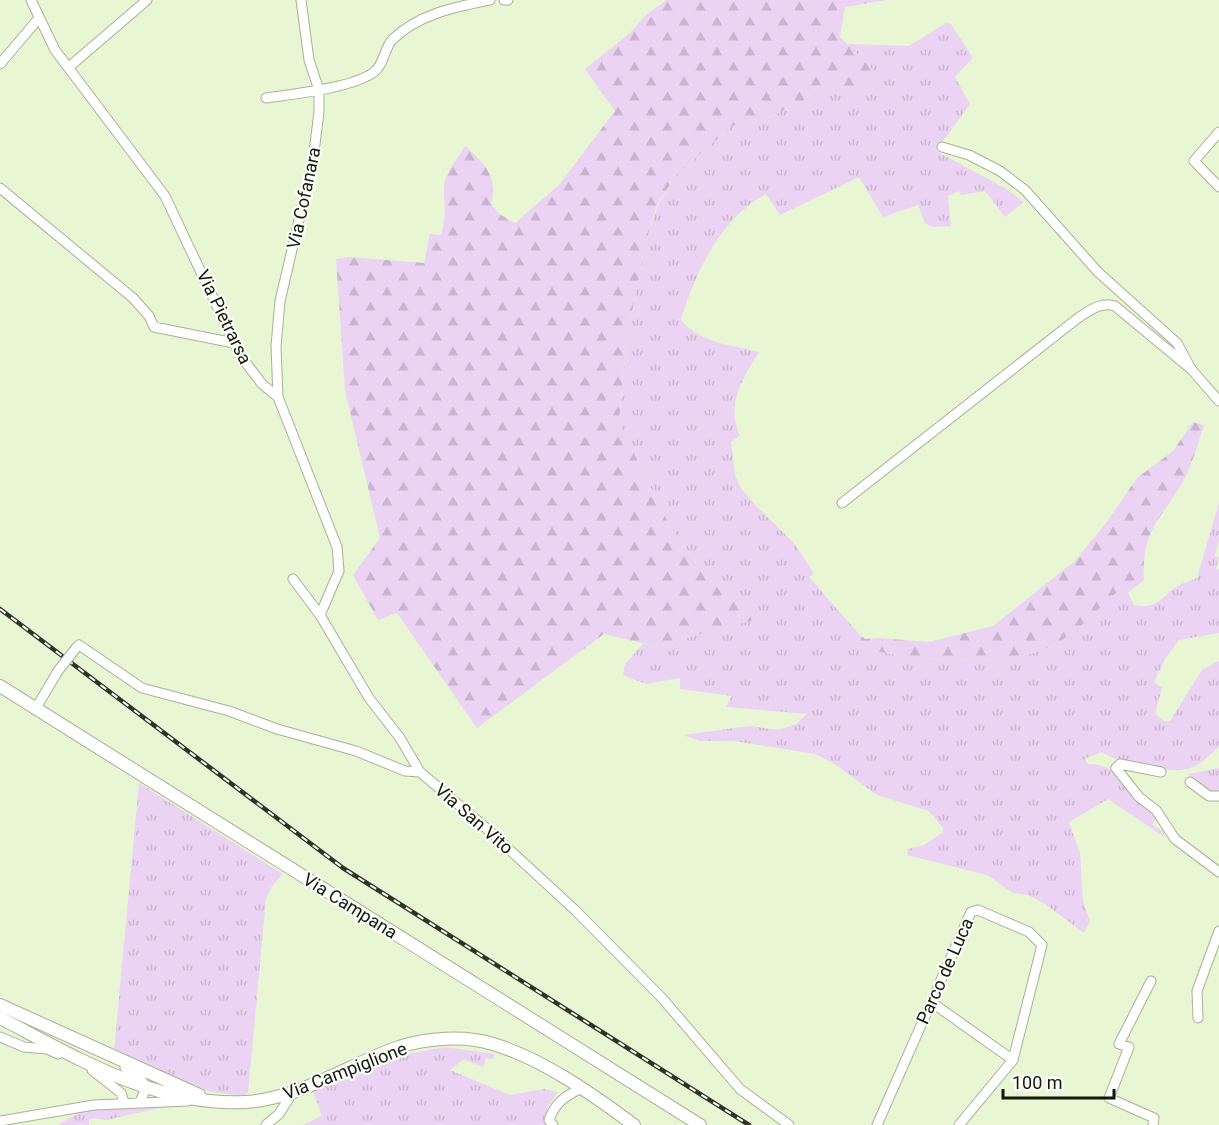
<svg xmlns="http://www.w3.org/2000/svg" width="1219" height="1125" font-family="Roboto,sans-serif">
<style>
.grass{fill:url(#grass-tufts)}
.forest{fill:url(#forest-firs)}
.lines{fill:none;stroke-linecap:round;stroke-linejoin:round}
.street-casing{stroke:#a6b393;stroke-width:11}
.secondary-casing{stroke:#a6b393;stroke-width:14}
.street{stroke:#fff;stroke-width:9}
.secondary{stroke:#fff;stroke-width:12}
.rail-casing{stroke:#2e3425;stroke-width:4.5}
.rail{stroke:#fcfef8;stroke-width:2;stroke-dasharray:7;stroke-linecap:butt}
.street-bridge-casing{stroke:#a6b393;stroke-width:11;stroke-linecap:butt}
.street-bridge{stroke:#fff;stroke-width:9}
.labels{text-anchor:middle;stroke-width:4.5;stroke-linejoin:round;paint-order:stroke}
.street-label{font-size:18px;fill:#13180c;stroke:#fcfef8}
</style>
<defs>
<pattern id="grass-tufts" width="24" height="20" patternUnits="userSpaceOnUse" patternTransform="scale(1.5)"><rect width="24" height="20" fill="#ebd4f3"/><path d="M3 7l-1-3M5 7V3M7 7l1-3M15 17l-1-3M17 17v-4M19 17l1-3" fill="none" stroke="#c9b5cf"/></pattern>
<pattern id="forest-firs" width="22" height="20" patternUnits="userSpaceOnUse" patternTransform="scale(1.5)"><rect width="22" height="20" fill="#ebd4f3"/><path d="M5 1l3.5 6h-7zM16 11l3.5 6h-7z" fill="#c9b5cf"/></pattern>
</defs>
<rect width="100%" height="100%" fill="#e8f6d4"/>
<path class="grass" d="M946,23L951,24L973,58L955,77L970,104L936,151L1005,188L1024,202L1005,217L985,191L961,195L959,191L948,196L951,226L932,227L925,223L918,205L883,217L859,177L780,215L766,194C721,218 695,272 681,320C700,343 731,345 759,352C744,376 725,406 740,435L731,442L735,474L740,487L758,508L793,542L814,573L809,577L858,633L854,646C906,660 1010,671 1057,643C1079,630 1098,609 1117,592L1128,593L1134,605C1152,609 1160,602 1171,590C1177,585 1190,581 1197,578L1219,502V540L1215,556L1219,557L1216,568L1219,570V633L1179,640L1165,659L1154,682L1162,688L1155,714L1164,721H1170L1202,670L1219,661V747C1211,754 1199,766 1188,769C1168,773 1118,764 1102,752L1084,759L1088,764C1117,763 1135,791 1153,810L1156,817L1152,824L1165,833L1163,836L1108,799L1069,822L1080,853L1083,901L1090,921L1084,933L1045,904L1028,895L1013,893L987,875L907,855L908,849L924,845L942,833L943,828L929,811L877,795L833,763L815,754L734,741H700L683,735L750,726L778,730L796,724L807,714L726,707L732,696L680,689V678L646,684L623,675L625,664L643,644L655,646L757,619L707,578L670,526L619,423L626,343L645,245L658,205L676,175L732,126L770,117L806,99L819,85L872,90L876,73L847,44L909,46Z
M1219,768V794L1205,791L1188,774Z
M139,783L283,874L272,886L266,899L248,1093L243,1096L199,1090L114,1051Z
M445,1047L495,1054L493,1059L486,1058L483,1067L464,1059L450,1070L510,1095L543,1089L558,1092L547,1108L550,1125H303L322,1116L313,1091L396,1056Z
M175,1106C151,1109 131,1114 108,1120C102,1121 96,1117 89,1119V1125H58L80,1112L93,1109Z"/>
<path class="forest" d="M667,0H886L845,7L840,37L876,73L872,90L819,85L806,99L770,117L732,126L676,175L657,205L645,245L626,343L619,423L670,526L707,578L758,619L655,646L604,634L477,728L397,613L378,620L353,575L380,538L345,390L336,259L348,257L424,263L430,234L441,235C447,213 444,208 444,188C444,174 458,158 465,146C484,163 499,177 491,204L499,214L515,223L559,185L615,111L585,69L630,33L647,14Z
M1193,422L1204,425C1198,442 1193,462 1185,478C1163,519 1141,527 1144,580L1128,593L1117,592C1098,609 1080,630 1057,643C1010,671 906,660 853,646L858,633L865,639L879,638L929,642L993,626L1075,561L1106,523L1137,478L1173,451Z"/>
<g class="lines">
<defs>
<path id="street" d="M31,0L55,50L165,196L240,355L262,384L278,397L337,547L339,571L320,615L369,698L400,738L420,772
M504,0H508
M0,64L39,18
M69,67L147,0
M266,98C293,94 353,88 374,72C384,65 384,49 392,40C418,14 455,7 490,0
M1219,132L1194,161L1219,187
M942,147L969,155L1000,171L1025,190L1098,272L1177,343L1191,369L1219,401
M0,188L133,298L149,316L154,327L234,343
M278,397L276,346L280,301L313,160L319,112V90L309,60L301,0
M842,503L1078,318C1089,311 1101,301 1115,306L1191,369
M293,579L320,615
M76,648L79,645L142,688L229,711L277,729L356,751L405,771L420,772L486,828L575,910L662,998L740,1089L789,1125
M36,708L58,671
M1161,772L1120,764L1116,768L1139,797L1156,810L1175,839L1219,872
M1190,782L1209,796H1219
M1151,981L1119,1044L1129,1047L1109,1098L1154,1118L1153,1125
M931,1002L1013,1060
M1198,1018L1197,991L1219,931
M0,1037L24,1047L47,1049L58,1054
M125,1068L140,1077L146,1088L140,1102
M92,1070L121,1093L124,1102
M0,1121L94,1105L188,1101
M266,1125L279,1114L293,1092
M553,1125L549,1120C555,1103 565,1096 580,1089
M877,1125L971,912L978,910L1029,932L1042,945L1013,1060L959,1125"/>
<path id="secondary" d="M0,686L700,1125
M0,1005L199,1095
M0,1018C76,1057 156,1107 246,1102C302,1098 347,1065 399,1047C427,1038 464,1035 493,1044C543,1059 592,1094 634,1125"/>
</defs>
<use href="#street" class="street-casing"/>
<use href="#secondary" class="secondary-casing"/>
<use href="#street" class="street"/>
<use href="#secondary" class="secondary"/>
<defs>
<path id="rail" d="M0,609L343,868L749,1125"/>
</defs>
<use href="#rail" class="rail-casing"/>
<use href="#rail" class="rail"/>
<defs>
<path id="street-bridge" d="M58,671L76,648"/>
</defs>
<use href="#street-bridge" class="street-bridge-casing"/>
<use href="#street-bridge" class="street-bridge"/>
</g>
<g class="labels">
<g class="street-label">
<text transform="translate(304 198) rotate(-78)" y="6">Via Cofanara</text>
<text transform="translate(224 317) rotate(64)" y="6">Via Pietrarsa</text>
<text transform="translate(474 819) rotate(41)" y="6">Via San Vito</text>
<text transform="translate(350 906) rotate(32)" y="6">Via Campana</text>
<text transform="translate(945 971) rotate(-66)" y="6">Parco de Luca</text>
<text transform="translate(345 1071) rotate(-21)" y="6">Via Campiglione</text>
</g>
</g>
<path d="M1003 1089v9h111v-9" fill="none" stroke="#13180c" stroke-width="3"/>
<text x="1012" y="1089" font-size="18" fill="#13180c" stroke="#fcfef8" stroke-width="4.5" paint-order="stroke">100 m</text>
</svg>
